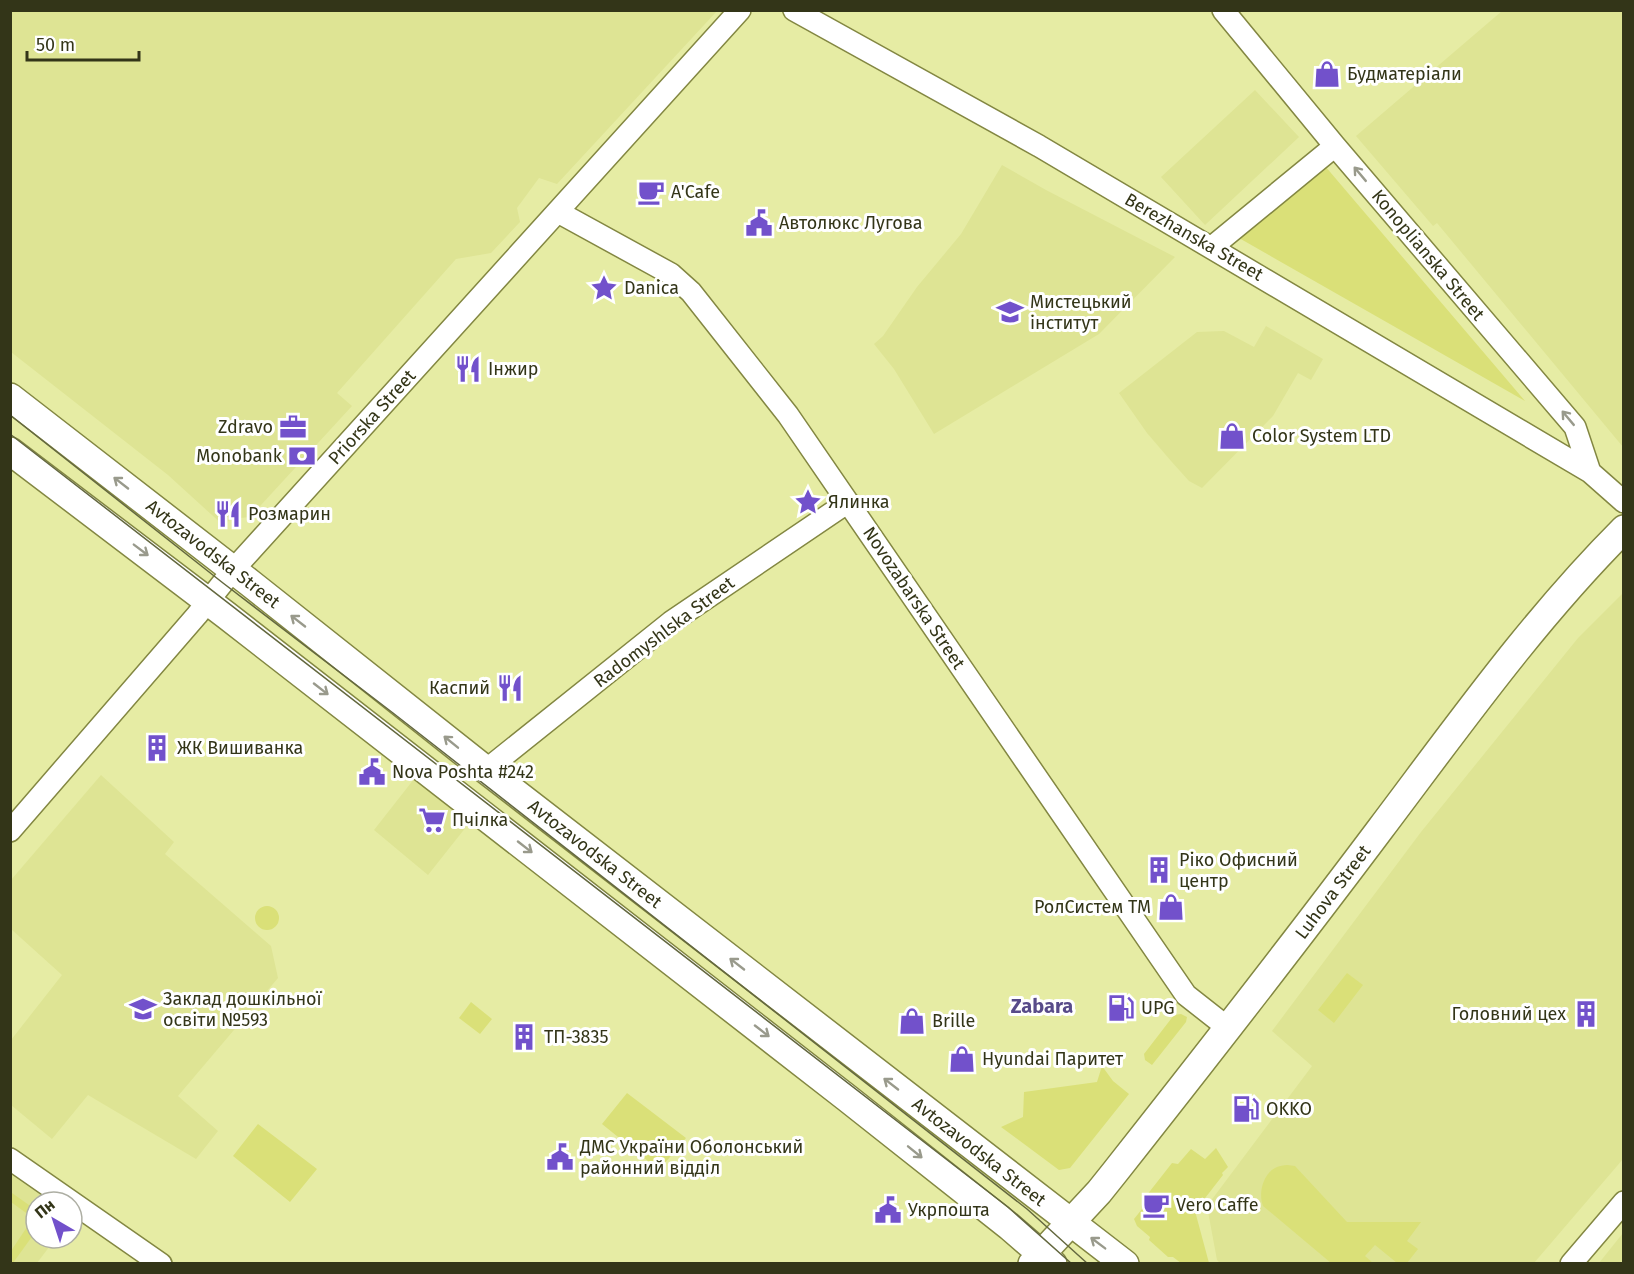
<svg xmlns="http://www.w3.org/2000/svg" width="1634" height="1274" font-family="'Fira Sans',sans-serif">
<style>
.built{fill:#dee494}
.green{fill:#dae078}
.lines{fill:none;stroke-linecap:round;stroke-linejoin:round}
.minor-casing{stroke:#838742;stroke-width:24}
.major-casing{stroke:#838742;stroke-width:30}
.minor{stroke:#fff;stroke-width:21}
.major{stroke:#fff;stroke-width:27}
.tram{stroke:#64683f;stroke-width:1.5}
.oneway{stroke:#999a8c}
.labels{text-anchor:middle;stroke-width:6;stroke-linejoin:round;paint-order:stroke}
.poi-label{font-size:18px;fill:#333518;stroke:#fff;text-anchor:start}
.street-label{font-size:18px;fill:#333518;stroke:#fff}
.neighbourhood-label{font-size:20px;font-weight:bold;fill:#584b89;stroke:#fff}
</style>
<rect width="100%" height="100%" fill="#e6eca4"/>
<path class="built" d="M10,11L11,10L717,11L557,184L539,178L517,208L520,222L491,253L456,259L337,393L352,406L250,517L230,519L224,526L168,475L11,352Z
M1502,11H1623V447L1437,223L1433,226L1356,136Z
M1255,90L1299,137L1205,225L1161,177Z
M1002,165L1046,190L1175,257L1099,334L934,434L894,369L874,344L883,336L917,287L961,234Z
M1266,326L1323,359L1311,380L1298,373L1273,416L1202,488L1189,481L1171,461L1147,433L1119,393L1197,332L1224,331L1254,347Z
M1623,593V1159L1534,1263H1220L1217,1260L1207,1206L1312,1066L1272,1031L1421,832L1578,638Z
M101,775L174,842L165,854L271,946L278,978L178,1096L218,1131L196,1159L88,1095L52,1139L11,1105V1040L62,975L11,929V880Z
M414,779L470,822L428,875L374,830Z
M10,1174L51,1202H36V1238H56L37,1263H11Z
M1623,1233V1263H1599Z"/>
<path class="green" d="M1325,166L1525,401L1239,238Z
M255 918a12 12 0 1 1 24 0a12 12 0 1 1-24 0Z
M1347,973L1363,985L1334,1023L1318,1010Z
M471,1002L492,1019L480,1034L459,1018Z
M1181,1014L1187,1017L1186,1022L1152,1065L1145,1060L1144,1054L1174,1015Z
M1102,1066L1113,1081L1129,1094L1070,1168L1059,1170L1001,1127L1023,1117L1024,1092L1097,1082Z
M627,1093L686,1138L659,1170L602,1124Z
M258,1124L317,1169L290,1202L233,1156Z
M1216,1148L1228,1167L1222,1173L1223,1175L1195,1211L1209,1263H1181L1173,1257H1168L1149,1240L1150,1237L1137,1226L1134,1219L1146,1204L1143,1200L1172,1163L1178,1164L1191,1149L1205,1159Z
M1287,1165L1295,1166L1347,1222H1421L1407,1241L1418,1249L1407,1263H1397L1375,1245L1365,1256L1373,1263H1331L1263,1206C1258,1193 1263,1173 1277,1167C1280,1166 1283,1165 1287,1165Z
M12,1193L36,1210V1231L13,1263L11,1264V1251L33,1218L11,1202V1195Z"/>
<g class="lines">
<defs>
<path id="minor" d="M794,10L1039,146L1590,472L1624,502
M1223,10L1335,146L1575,427L1590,472
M558,212L671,274L691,292L788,415L1186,995L1228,1028
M1212,247L1335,146
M486,770L671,622L848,502
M10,831L197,615L233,570L740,10
M10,1159L161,1264
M1571,1264L1624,1202"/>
<path id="major" d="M10,397L250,583L486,770L1125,1264
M10,451L226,615L847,1098L1010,1227L1053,1264
M1032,1264L1099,1192L1115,1172C1205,1058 1294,944 1381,828C1458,726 1533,620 1624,529"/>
</defs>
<use href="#minor" class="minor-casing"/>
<use href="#major" class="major-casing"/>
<use href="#minor" class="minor"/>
<use href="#major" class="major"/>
<path class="tram" d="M10,415L223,583L393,713L1027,1209L1088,1264
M10,434L1008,1207L1072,1264"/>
</g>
<defs><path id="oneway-shaft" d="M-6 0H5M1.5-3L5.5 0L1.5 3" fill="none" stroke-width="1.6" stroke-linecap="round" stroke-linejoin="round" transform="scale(1.5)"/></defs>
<g class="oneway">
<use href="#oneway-shaft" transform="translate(1360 174) rotate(-130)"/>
<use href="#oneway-shaft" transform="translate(1568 418) rotate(-130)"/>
<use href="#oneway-shaft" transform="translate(121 483) rotate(-142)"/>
<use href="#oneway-shaft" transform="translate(141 550) rotate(37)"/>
<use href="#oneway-shaft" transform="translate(298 621) rotate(-142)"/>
<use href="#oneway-shaft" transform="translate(321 689) rotate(38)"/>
<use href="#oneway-shaft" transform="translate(451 742) rotate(-141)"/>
<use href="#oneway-shaft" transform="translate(525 847) rotate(38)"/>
<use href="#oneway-shaft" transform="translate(737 964) rotate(-142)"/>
<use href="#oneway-shaft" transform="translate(762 1031) rotate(38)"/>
<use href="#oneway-shaft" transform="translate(891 1084) rotate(-142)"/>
<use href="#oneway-shaft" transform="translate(915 1152) rotate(39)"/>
<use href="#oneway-shaft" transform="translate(1098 1243) rotate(-143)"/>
</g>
<defs>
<symbol id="shop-bare" viewBox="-9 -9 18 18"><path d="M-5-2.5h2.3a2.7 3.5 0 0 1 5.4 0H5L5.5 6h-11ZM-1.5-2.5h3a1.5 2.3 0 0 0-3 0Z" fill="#7251cb" stroke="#fff" stroke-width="2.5" paint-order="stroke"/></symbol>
<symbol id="cafe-bare" viewBox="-9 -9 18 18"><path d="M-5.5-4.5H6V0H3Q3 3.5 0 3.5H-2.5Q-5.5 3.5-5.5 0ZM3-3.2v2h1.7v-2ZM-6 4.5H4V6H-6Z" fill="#7251cb" stroke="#fff" stroke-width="2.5" paint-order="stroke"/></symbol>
<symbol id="civic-bare" viewBox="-9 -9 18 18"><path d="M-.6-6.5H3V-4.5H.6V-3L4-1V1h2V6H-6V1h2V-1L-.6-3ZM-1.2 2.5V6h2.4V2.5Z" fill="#7251cb" stroke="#fff" stroke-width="2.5" paint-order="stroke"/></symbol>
<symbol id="sight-bare" viewBox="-9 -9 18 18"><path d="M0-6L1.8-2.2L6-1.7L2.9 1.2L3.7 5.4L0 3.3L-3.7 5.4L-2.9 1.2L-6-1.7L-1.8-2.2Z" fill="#7251cb" stroke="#fff" stroke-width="2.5" paint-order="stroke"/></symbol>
<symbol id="university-bare" viewBox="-9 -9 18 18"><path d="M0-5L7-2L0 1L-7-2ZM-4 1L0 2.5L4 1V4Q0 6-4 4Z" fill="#7251cb" stroke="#fff" stroke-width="2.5" paint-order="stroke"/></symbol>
<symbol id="restaurant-bare" viewBox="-9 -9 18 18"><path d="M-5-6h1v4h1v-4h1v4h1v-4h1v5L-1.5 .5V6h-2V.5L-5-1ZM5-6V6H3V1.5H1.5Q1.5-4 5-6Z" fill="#7251cb" stroke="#fff" stroke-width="2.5" paint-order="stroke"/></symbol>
<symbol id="office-bare" viewBox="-9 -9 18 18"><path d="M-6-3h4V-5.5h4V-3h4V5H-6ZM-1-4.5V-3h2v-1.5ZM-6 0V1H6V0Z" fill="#7251cb" stroke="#fff" stroke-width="2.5" paint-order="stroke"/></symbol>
<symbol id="bank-bare" viewBox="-9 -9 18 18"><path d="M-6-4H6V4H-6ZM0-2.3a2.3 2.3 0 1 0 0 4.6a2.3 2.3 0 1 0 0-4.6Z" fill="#7251cb" stroke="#fff" stroke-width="2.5" paint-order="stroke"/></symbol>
<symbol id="building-bare" viewBox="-9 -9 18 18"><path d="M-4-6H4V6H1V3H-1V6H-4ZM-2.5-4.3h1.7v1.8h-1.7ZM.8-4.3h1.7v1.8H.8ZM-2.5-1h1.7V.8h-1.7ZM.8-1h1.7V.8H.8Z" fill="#7251cb" stroke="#fff" stroke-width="2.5" paint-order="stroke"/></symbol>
<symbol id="supermarket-bare" viewBox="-9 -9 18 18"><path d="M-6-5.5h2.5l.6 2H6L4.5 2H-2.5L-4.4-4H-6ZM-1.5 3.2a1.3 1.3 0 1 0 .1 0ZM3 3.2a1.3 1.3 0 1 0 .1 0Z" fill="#7251cb" stroke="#fff" stroke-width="2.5" paint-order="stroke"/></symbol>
<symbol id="fuel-bare" viewBox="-9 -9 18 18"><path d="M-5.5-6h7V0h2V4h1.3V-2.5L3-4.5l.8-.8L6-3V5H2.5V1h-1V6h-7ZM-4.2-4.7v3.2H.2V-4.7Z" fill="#7251cb" stroke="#fff" stroke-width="2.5" paint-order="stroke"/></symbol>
<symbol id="school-bare" viewBox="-9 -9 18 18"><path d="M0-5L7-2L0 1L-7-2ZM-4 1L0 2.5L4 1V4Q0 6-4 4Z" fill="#7251cb" stroke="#fff" stroke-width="2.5" paint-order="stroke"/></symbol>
</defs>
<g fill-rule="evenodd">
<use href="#shop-bare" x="1308" y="55" width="38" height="38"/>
<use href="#cafe-bare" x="632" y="173" width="38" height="38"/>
<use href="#civic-bare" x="740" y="204" width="38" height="38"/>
<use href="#sight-bare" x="585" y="269" width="38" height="38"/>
<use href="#university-bare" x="991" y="293" width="38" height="38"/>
<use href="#restaurant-bare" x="449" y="350" width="38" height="38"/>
<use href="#office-bare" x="274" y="408" width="38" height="38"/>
<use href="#shop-bare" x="1213" y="417" width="38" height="38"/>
<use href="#bank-bare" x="283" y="437" width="38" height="38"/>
<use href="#sight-bare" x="789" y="483" width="38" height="38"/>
<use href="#restaurant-bare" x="209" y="495" width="38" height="38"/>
<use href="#restaurant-bare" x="491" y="669" width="38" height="38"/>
<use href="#building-bare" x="138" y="729" width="38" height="38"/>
<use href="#civic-bare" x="353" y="753" width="38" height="38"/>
<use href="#supermarket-bare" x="413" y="801" width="38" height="38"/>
<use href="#building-bare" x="1140" y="851" width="38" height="38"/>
<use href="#shop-bare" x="1152" y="888" width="38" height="38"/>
<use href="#fuel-bare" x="1102" y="989" width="38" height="38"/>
<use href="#school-bare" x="124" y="990" width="38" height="38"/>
<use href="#building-bare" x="1567" y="995" width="38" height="38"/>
<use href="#shop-bare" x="893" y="1002" width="38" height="38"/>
<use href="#building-bare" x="505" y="1018" width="38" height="38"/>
<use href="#shop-bare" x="943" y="1040" width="38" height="38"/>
<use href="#fuel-bare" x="1227" y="1090" width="38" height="38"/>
<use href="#civic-bare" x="541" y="1138" width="38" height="38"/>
<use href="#cafe-bare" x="1137" y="1186" width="38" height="38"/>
<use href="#civic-bare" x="869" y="1191" width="38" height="38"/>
</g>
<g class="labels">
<g class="poi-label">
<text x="1347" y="80">Будматеріали</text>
<text x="671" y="198">A'Cafe</text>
<text x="779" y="229">Автолюкс Лугова</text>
<text x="624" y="294">Danica</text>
<text x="1030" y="308">Мистецький<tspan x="1030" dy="21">інститут</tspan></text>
<text x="488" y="375">Інжир</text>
<text x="273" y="433" text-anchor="end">Zdravo</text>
<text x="1252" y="442">Color System LTD</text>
<text x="282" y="462" text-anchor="end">Monobank</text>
<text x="828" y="508">Ялинка</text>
<text x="248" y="520">Розмарин</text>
<text x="490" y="694" text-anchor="end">Каспий</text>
<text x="177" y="754">ЖК Вишиванка</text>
<text x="392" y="778">Nova Poshta #242</text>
<text x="452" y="826">Пчілка</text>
<text x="1179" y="866">Ріко Офисний<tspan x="1179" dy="21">центр</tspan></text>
<text x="1151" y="913" text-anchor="end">РолСистем ТМ</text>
<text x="163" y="1005">Заклад дошкільної<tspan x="163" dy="21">освіти №593</tspan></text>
<text x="1141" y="1014">UPG</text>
<text x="1566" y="1020" text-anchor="end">Головний цех</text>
<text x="932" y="1027">Brille</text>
<text x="544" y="1043">ТП-3835</text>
<text x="982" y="1065">Hyundai Паритет</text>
<text x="1266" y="1115">OKKO</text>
<text x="580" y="1153">ДМС України Оболонський<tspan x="580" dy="21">районний відділ</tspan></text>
<text x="1176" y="1211">Vero Caffe</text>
<text x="908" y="1216">Укрпошта</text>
</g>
<g class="street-label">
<text transform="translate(1194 237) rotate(30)" y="6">Berezhanska Street</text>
<text transform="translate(1428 255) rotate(50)" y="6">Konoplianska Street</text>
<text transform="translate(372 417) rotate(-48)" y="6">Priorska Street</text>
<text transform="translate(213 554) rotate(38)" y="6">Avtozavodska Street</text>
<text transform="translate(914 598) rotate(56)" y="6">Novozabarska Street</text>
<text transform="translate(664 632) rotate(-37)" y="6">Radomyshlska Street</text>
<text transform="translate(595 854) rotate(38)" y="6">Avtozavodska Street</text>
<text transform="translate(1333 892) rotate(-53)" y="6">Luhova Street</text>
<text transform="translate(979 1152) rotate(38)" y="6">Avtozavodska Street</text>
</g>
<g class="neighbourhood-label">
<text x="1042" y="1013">Zabara</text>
</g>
</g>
<rect width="1634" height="1274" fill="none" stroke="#333518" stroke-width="24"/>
<g transform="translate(54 1220) rotate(321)"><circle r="28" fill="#ffffff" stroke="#adaea3" stroke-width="1.5"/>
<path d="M0-4.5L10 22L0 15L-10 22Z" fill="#7251cb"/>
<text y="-9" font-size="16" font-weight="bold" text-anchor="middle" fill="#333518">Пн</text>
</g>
<path d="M27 51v9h112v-9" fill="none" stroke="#333518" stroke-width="3"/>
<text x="36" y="51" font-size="18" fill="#333518" stroke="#ffffff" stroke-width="4.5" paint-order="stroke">50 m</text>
</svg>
